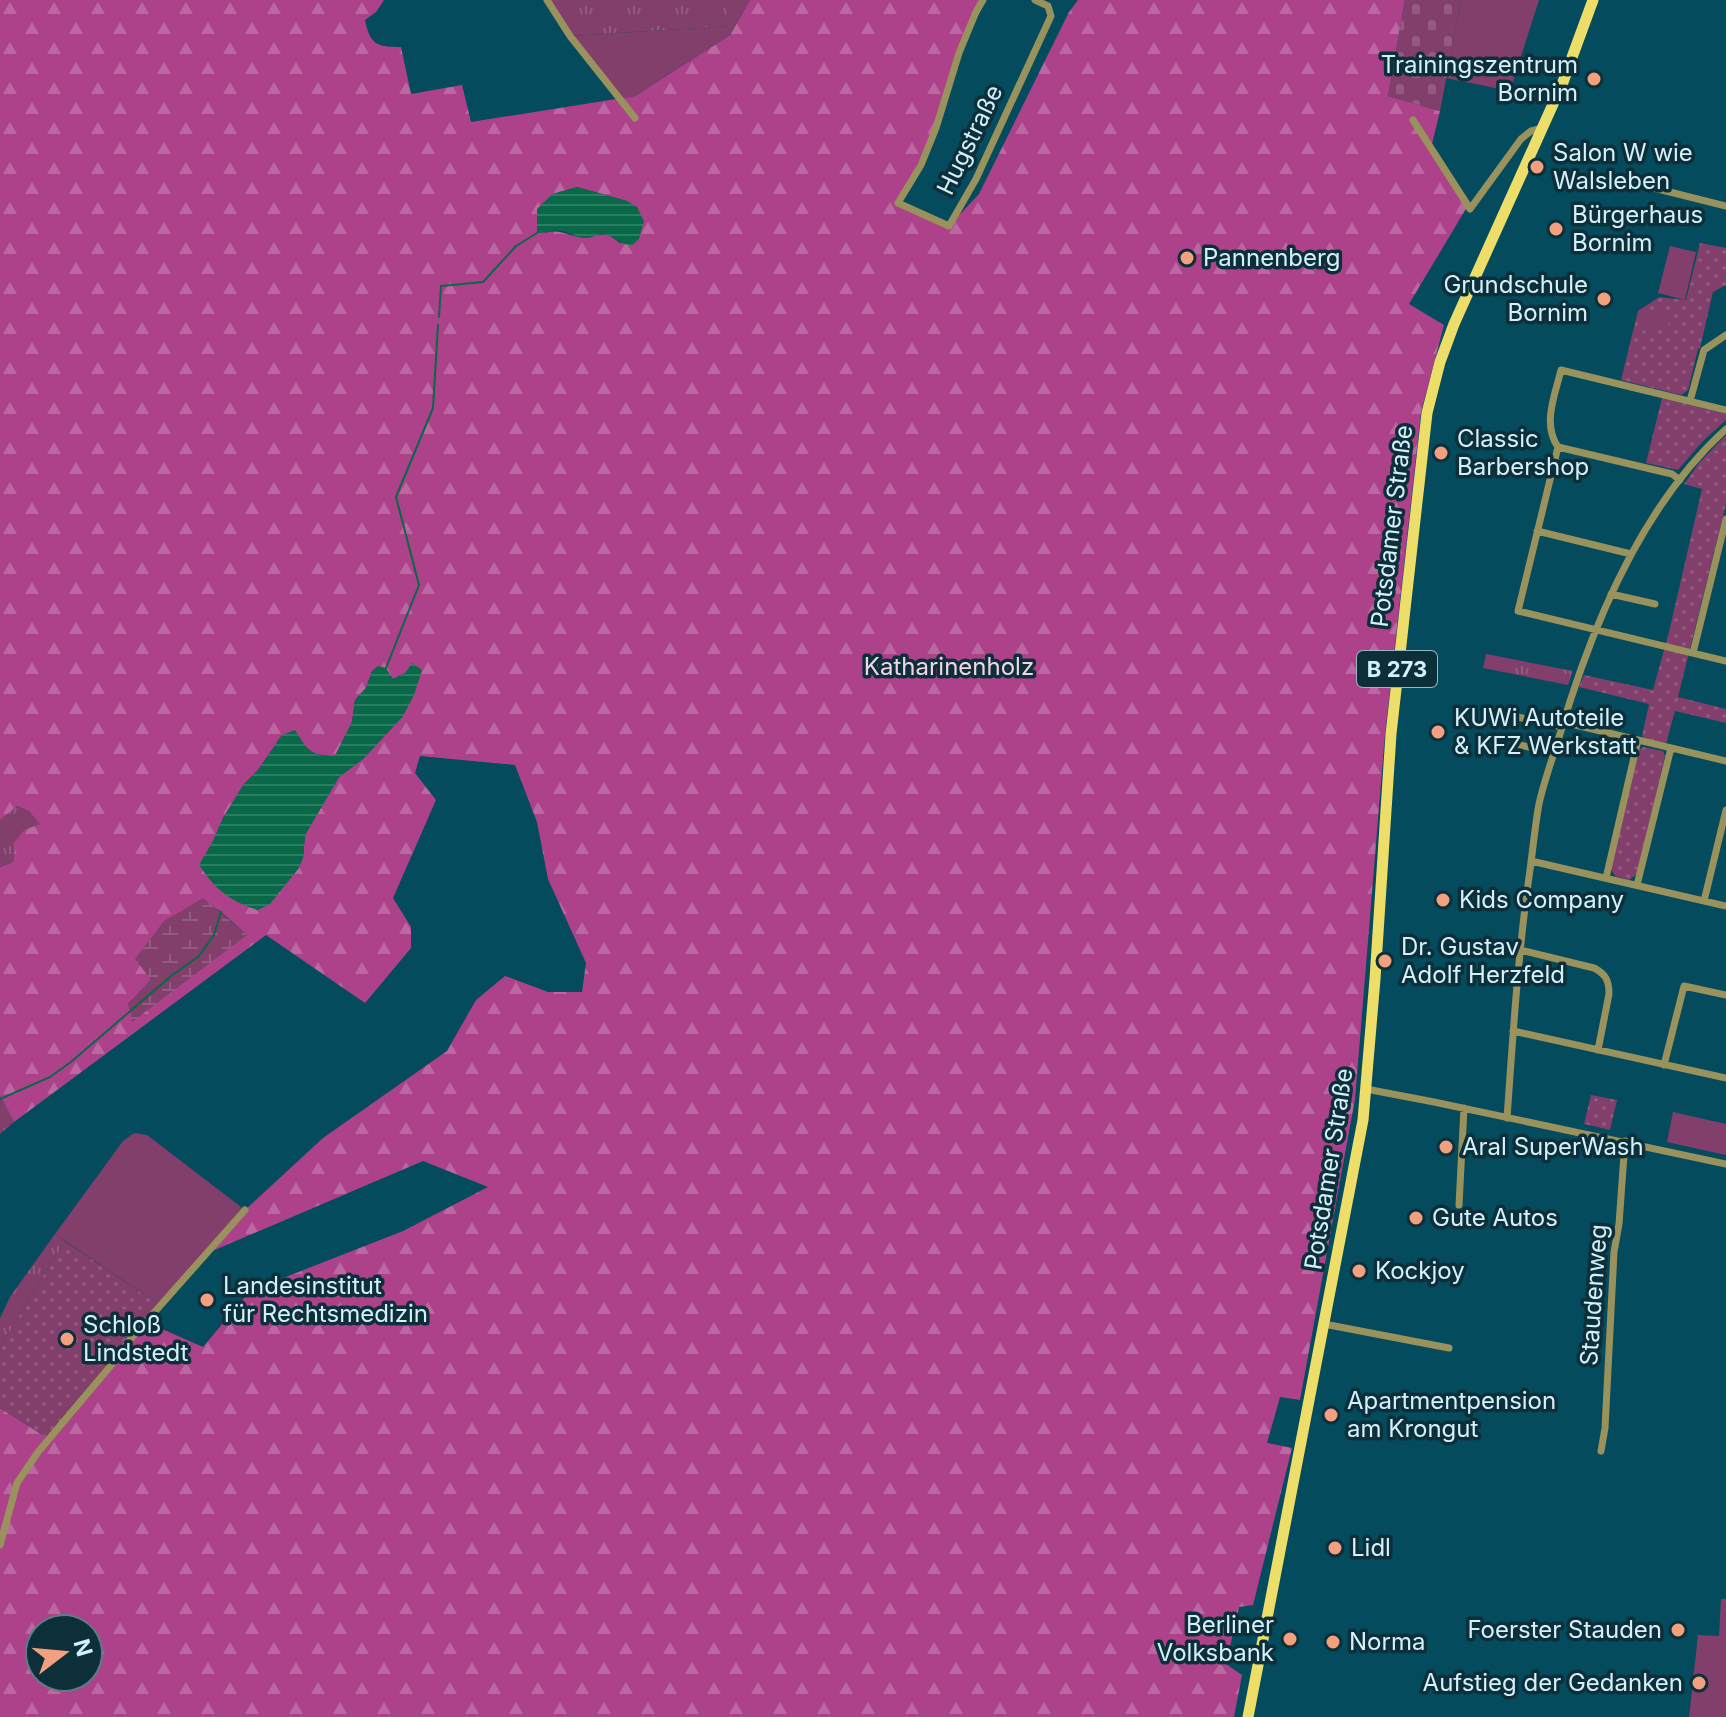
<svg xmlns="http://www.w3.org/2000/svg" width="1726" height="1717" font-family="Inter,sans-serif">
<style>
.grass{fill:url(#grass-tufts)}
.forest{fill:url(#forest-firs);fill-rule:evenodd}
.wetland{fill:url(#wetland-marsh)}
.cemetery{fill:url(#cemetery-stones)}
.park{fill:url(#park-dots)}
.garden{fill:#823f6b}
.water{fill:url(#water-rules)}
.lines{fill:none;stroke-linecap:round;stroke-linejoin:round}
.stream{stroke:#096847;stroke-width:2}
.minor{stroke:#99925d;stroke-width:7}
.primary{stroke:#edde6a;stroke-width:11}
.poi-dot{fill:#f2a080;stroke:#0d2f39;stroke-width:3}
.labels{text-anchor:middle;stroke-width:7;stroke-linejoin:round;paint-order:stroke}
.shield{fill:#0d2f39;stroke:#98b6c1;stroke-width:2}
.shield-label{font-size:22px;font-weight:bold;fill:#d3f0fb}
.poi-label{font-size:24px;fill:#d3f0fb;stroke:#0d2f39;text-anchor:start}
.street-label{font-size:24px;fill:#d3f0fb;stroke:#0d2f39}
.park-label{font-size:24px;fill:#f1d5e5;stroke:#0d2f39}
</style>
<defs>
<pattern id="grass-tufts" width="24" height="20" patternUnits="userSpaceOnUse" patternTransform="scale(2)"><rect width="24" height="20" fill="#823f6b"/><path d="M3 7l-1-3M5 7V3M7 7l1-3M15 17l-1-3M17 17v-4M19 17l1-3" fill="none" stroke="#935b81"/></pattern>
<pattern id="forest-firs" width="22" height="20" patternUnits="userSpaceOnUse" patternTransform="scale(2)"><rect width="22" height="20" fill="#ad428b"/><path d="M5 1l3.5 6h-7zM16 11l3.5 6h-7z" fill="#bb67a2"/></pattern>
<pattern id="wetland-marsh" width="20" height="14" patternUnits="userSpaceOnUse" patternTransform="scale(2)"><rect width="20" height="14" fill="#823f6b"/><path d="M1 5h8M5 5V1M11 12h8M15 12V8" fill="none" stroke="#935b81"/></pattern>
<pattern id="cemetery-stones" width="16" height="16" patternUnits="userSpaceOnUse" patternTransform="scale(2)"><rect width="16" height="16" fill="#823f6b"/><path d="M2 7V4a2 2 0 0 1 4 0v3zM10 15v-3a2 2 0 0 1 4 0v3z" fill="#935b81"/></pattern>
<pattern id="park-dots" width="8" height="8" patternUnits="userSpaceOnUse" patternTransform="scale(2)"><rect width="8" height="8" fill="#823f6b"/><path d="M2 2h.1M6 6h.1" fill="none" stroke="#935b81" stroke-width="1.8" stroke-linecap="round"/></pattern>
<pattern id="water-rules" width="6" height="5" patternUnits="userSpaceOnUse" patternTransform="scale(2)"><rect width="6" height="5" fill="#096847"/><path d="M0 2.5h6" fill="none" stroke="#2c7e62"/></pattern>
</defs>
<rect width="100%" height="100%" fill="#054b5e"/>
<path class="grass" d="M547,0H729V26L570,36Z
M1486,654L1573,671L1568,685L1483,668Z
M16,806L29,811L41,824L24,830L14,844L15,852L13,862L0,867V820Z
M0,1095L14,1122L0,1134Z
M55,1234L66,1242L54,1258L0,1348V1318L10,1297Z"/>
<path class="forest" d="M0,0H384L376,12L365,20C370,45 377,47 401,47L411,94L462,85L471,122L635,96L730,35L750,0H983L976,12L936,128L898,202L949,226L979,194L1069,12L1078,0H1405L1388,96L1440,111L1432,144L1470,202L1409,304L1444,325L1421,412L1385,734L1355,1099L1300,1400L1280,1397L1267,1443L1292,1448L1253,1605L1239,1607L1226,1664L1242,1675L1234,1717H0V1408L49,1439L146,1322L203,1347L250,1291L403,1231L488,1187L423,1161L210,1252L245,1210L323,1138L447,1051L476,1000L505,976L548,992H582L586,963L548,879L537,822L515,765L420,756L415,773L436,800L393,898L411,927V948L365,1003L266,935L14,1122L0,1095V867L13,862L15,852L13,844L24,830L40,824L29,811L17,806L0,820ZM577,187L627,201L621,244C617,241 614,238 610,236C601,233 598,235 590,237C575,241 563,227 545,233L541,205L553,194ZM372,671L393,679L405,673L403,716L363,759L339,777L305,835L303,858L298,869L279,892L214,839L223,818L244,784L258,770L282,735C299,746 314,757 335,756L352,722L355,700L366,688ZM202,899L221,912L247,935L128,1004L151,980ZM40,1629H88V1677H40Z"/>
<path class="wetland" d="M203,898L247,935L132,1022L128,1004L151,980L135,959L164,921Z"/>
<path class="cemetery" d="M1405,0H1461L1440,111L1388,96Z"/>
<path class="park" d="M1700,243L1726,248V285L1713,292L1700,348L1698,349L1688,390L1681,395L1621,380L1638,311L1659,297L1686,300Z
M1662,398L1726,414V420L1702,442L1678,470L1646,463Z
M1726,435V504L1678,697L1726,709V723L1675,711L1666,744L1644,738L1642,736L1649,704L1579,687L1584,675L1653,690L1669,632L1702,489L1684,484L1699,463Z
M1643,747L1663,751L1665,756L1637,874L1629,880L1615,876L1611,869L1639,750Z
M1591,1095L1617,1100L1610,1130L1584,1124Z
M66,1242L161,1306L49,1439L0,1408V1348L54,1258Z"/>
<path class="garden" d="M729,0H750L730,35L635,96L620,99L570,36L728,26Z
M1461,0H1539L1510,91L1446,78Z
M1670,246L1696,252L1685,300L1658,293Z
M1666,308L1669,326L1644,331L1640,313Z
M1673,1112L1726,1124V1155L1667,1142Z
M134,1133L147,1135L245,1210L161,1306L55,1234L123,1141Z
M1721,1599H1726V1717H1689L1698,1635L1719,1636Z"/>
<path class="water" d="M577,187L627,201L637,207L644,221L639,239L631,246C621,244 616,238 607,235C598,232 596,237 588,238C581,239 570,233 563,231C554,229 546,233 537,233V209L553,194Z
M412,663L422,670L414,695L403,716L363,759L339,777L305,835L303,858L298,869L270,904L258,910C229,901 216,890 199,865L214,839L223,818L244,784L258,770L282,735L295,730C307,749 311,757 335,756L352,722L355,700L366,688L372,671L378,666L386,668L393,679L405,673Z"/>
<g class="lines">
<path class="stream" d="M439,317L441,286L483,282L516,246L537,233
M386,668L419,585L396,497L433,408L438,325
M0,1099L50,1077L71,1062L171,976L199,956L214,935L221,912"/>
<path class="minor" d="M547,0L570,36L635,118
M983,0L976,12L959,53L936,128L921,165L898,203L949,226L976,179L1051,16L1048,6L1035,0
M1413,120L1470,209L1521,139L1531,131L1543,128
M1630,182L1726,206
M1690,401L1704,350L1726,335
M1558,447L1518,611L1726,661
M1680,480L1672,474L1558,447C1542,424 1555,395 1561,370L1726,410
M1537,531L1631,554
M1611,594L1655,604
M1693,653L1726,519
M1491,711L1562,727
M1563,722L1726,761
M1516,744L1554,753
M1531,861L1726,906
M1606,878L1638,740
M1637,885L1671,748
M1704,901L1726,810
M1520,950L1594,968C1606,974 1609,981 1609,994L1598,1050
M1513,1031L1726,1078
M1664,1065L1684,986L1726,995
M1366,1089L1434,1102L1726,1164
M1507,1118C1513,1035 1518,952 1530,870C1533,848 1535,826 1539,804C1544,781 1553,757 1560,734C1591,628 1642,505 1726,429
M1459,1205L1464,1108
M1324,1324L1449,1348
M1601,1451L1605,1428L1614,1252L1619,1224L1625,1141
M0,1545L17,1483L38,1452L113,1363L128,1342L245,1210"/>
<path class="primary" d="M1248,1717L1363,1120L1375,979L1391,734L1427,413L1440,362L1454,324L1563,82L1593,0"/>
</g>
<g class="poi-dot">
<circle cx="1594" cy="79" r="8"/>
<circle cx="1537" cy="167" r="8"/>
<circle cx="1556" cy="229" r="8"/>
<circle cx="1187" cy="258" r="8"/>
<circle cx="1604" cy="299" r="8"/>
<circle cx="1441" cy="453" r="8"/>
<circle cx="1438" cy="732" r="8"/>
<circle cx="1443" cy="900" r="8"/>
<circle cx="1385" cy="961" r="8"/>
<circle cx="1446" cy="1147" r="8"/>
<circle cx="1416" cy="1218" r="8"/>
<circle cx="1359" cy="1271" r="8"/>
<circle cx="207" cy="1300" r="8"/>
<circle cx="67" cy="1339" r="8"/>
<circle cx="1331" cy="1415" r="8"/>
<circle cx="1335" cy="1548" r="8"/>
<circle cx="1678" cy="1630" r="8"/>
<circle cx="1290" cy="1639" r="8"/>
<circle cx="1333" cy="1642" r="8"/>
<circle cx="1699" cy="1683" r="8"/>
</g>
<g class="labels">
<rect class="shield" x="1357" y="651" width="80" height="36" rx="6"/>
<g class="shield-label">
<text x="1397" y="677">B 273</text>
</g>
<g class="poi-label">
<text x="1578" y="73" text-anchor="end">Trainingszentrum<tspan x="1578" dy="28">Bornim</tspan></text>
<text x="1553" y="161">Salon W wie<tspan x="1553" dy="28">Walsleben</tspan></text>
<text x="1572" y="223">Bürgerhaus<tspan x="1572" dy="28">Bornim</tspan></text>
<text x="1203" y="266">Pannenberg</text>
<text x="1588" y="293" text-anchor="end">Grundschule<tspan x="1588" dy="28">Bornim</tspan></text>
<text x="1457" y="447">Classic<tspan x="1457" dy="28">Barbershop</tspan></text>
<text x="1454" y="726">KUWi Autoteile<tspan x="1454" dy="28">&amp; KFZ Werkstatt</tspan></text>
<text x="1459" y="908">Kids Company</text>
<text x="1401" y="955">Dr. Gustav<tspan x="1401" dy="28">Adolf Herzfeld</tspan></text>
<text x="1462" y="1155">Aral SuperWash</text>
<text x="1432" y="1226">Gute Autos</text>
<text x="1375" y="1279">Kockjoy</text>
<text x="223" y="1294">Landesinstitut<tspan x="223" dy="28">für Rechtsmedizin</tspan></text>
<text x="83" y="1333">Schloß<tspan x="83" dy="28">Lindstedt</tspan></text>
<text x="1347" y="1409">Apartmentpension<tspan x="1347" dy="28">am Krongut</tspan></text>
<text x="1351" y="1556">Lidl</text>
<text x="1274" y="1633" text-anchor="end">Berliner<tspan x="1274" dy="28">Volksbank</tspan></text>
<text x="1662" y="1638" text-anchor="end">Foerster Stauden</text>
<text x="1349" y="1650">Norma</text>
<text x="1683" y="1691" text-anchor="end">Aufstieg der Gedanken</text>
</g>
<g class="street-label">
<text transform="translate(970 140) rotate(-64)" y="8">Hugstraße</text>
<text transform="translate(1392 526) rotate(-83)" y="8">Potsdamer Straße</text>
<text transform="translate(1329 1169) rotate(-81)" y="8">Potsdamer Straße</text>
<text transform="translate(1594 1295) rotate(-86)" y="8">Staudenweg</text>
</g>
<g class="park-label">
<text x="949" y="675">Katharinenholz</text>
</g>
</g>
<g transform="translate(64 1653) rotate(74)"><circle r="38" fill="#0d2f39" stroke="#5c7c87" stroke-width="2"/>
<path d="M0-6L14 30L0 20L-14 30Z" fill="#f2a080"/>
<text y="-12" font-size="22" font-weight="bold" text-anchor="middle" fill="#d3f0fb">N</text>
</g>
</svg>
